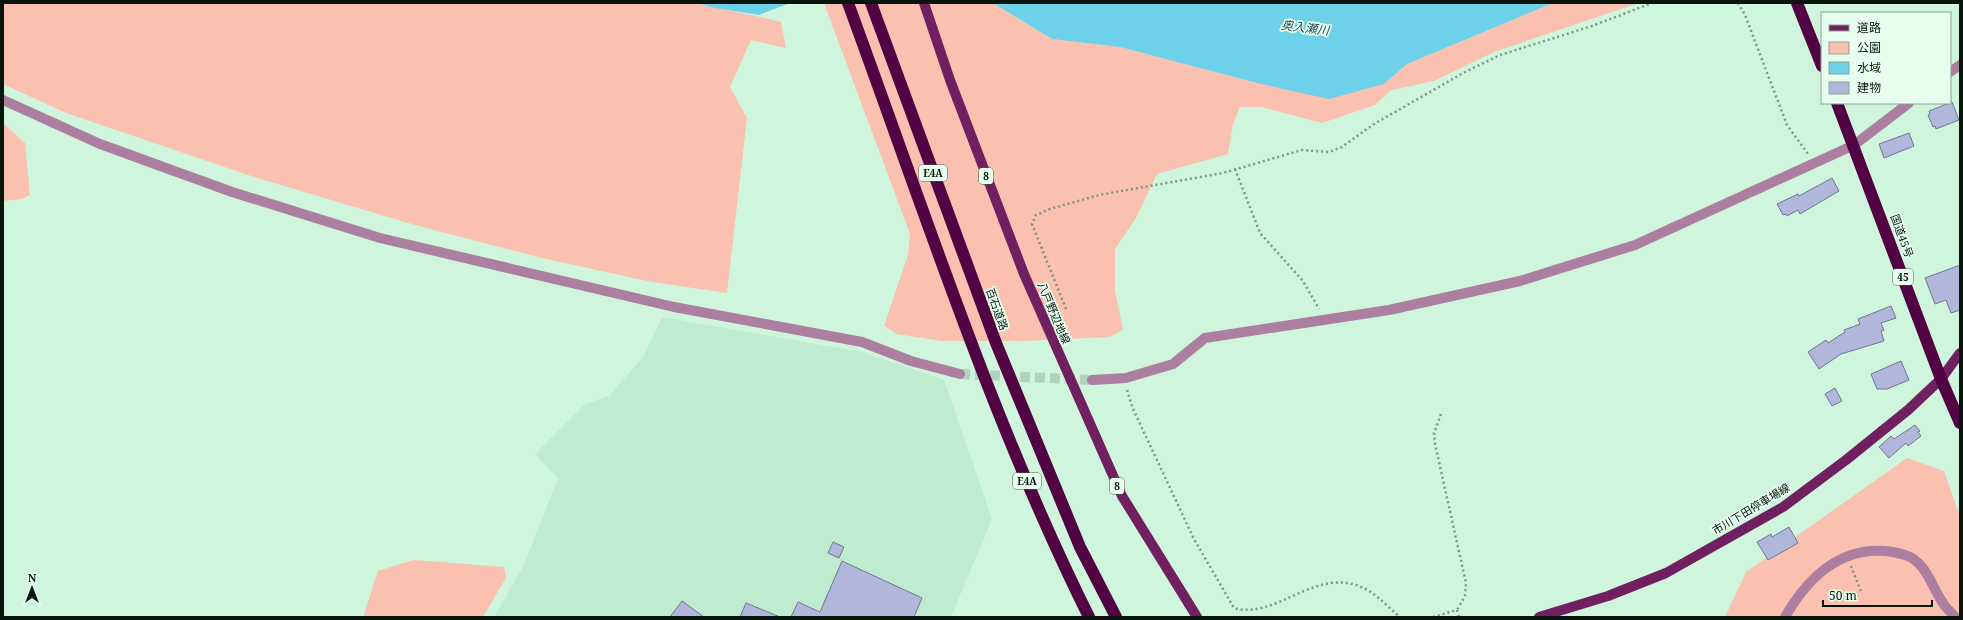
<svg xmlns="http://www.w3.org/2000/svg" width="1963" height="620" font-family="'Noto Serif','Noto Sans JP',serif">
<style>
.built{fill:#bfeccf}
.green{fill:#fac0b0}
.water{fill:#6dd1ea}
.building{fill:#b0b7db;stroke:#6f7596}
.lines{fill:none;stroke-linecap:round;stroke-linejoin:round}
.minor-tunnel{stroke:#b1d3bd;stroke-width:10;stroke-dasharray:10 5;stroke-linecap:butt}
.path{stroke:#799583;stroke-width:2.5;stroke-dasharray:2 3;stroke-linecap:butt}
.minor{stroke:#ac7e9f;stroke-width:10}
.major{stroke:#702061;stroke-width:10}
.highway{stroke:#510344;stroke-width:12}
.labels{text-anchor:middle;stroke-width:3.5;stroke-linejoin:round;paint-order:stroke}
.shield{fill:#e7feef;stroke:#4a5b51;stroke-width:1}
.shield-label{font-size:10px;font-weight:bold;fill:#07150d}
.street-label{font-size:11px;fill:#07150d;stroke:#e7feef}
.water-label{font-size:12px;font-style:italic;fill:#204c57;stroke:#e7feef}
</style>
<rect width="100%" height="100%" fill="#cff5dc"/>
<path class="built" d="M662,317L862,352L944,380L992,519L951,617H494L524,565L558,478L535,454L585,404L609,396L643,357Z"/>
<path class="green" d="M3,3H697C725,11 753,14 781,22L786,48L751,40L730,87L747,118L727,293L652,282L546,259L415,225L254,177L66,113L3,84Z
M824,3H993L1052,39L1120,47L1257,83L1384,84L1407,64L1553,3H1639L1494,52L1434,81L1391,90L1375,105L1322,123L1262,107H1240L1233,124L1228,154L1157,174L1136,218L1115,249V290L1123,330L1109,337L1023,341H941L897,334L884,326L908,255L910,234Z
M3,123L25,143L30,195L22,199L3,201Z
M1907,458L1944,471L1960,517L1959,617H1725L1746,572Z
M414,560L504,567L506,578L483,617H363L378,571Z"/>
<path class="water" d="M697,3H790L759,15L715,8Z
M993,3H1553L1407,64L1384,84L1329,99L1257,83L1120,47L1052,39Z"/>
<path class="building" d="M1952,102L1959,120L1936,129L1935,126L1933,127L1928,115L1930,114L1929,111Z
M1909,133L1914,146L1884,158L1879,144Z
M1832,178L1839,191L1800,214L1798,210L1787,216L1786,214L1783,215L1777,204L1798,194L1799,196Z
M1960,265V310L1951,313L1946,300L1935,304L1925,278Z
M1891,306L1896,318L1881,323L1884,330L1881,331L1884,341L1841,354L1819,369L1808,352L1826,340L1828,343L1845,332L1844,330L1860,324L1858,319Z
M1901,361L1909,380L1887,389H1877L1871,374Z
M1835,388L1842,401L1832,406L1825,394Z
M1915,425L1920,431L1918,432L1921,436L1908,446L1906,443L1889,458L1879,447L1891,436L1894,439Z
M1789,527L1798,543L1768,560L1757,542L1771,534L1772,537Z
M833,542L844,547L839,558L828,553Z
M842,561L922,598L914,617H791L798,602L820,612Z
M682,601L704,617H670Z
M746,603L780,617H740Z"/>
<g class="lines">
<path class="minor-tunnel" d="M960,374L1092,380"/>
<path class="path" d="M1738,3L1745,15L1787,125L1808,154
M1235,169L1260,233L1303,281L1319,309
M1066,309L1032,224L1036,215L1050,209L1099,195L1223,173L1302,150L1329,152L1342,147L1374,124L1465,72L1500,55L1592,26L1652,3
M1127,390L1133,409L1194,539L1234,608C1275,620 1313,569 1359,586C1375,592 1387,606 1400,617
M1441,414L1434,433L1435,444L1466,583L1465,596L1457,610
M1851,566L1862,594
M1433,617L1457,610L1459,617"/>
<path class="minor" d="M1950,72L1960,65
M3,100L100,144L232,192L380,238L674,307L862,342L911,361L960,374
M1092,380L1126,378L1173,364L1205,338L1389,310L1520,281L1635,245L1854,145L1909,103
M1785,617C1807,579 1838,547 1886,551C1894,552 1905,554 1912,558C1928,568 1933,589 1943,603C1946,608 1951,612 1955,617"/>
<path class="major" d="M924,3L950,80L1024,274L1122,496L1197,617
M1539,617L1608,596L1666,573L1783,507L1846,460L1908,410L1941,379L1960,353"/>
<path class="highway" d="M848,3C924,209 991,420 1089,617
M871,3L996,343L1080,547L1116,617
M1797,3L1822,66
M1837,103L1941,379L1960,423"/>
</g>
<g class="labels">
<g class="shield">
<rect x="919" y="165" width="28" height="16" rx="3"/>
<rect x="979" y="168" width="14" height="16" rx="3"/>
<rect x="1893" y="269" width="20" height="16" rx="3"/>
<rect x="1013" y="473" width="28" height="16" rx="3"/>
<rect x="1110" y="478" width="14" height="16" rx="3"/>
</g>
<g class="shield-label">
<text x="933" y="177">E4A</text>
<text x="986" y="180">8</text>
<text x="1903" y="281">45</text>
<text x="1027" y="485">E4A</text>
<text x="1117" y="490">8</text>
</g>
<g class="street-label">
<text transform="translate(1902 236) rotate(70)" y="4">国道45号</text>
<text transform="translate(997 309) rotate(70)" y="4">百石道路</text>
<text transform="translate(1054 313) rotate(67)" y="4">八戸野辺地線</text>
<text transform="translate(1751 509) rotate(-31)" y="4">市川下田停車場線</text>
</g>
<g class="water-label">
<text transform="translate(1305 28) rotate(7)" y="4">奥入瀬川</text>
</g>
</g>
<rect width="1963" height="620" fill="none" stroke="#07150d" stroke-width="8"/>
<rect x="1821" y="12" width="130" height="92" fill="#e7feef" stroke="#8da195"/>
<rect x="1829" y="25" width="20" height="6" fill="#702061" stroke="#8da195"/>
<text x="1857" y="32" font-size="12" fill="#07150d">道路</text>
<rect x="1829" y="42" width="20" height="12" fill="#fac0b0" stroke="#8da195"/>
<text x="1857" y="52" font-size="12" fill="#07150d">公園</text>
<rect x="1829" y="62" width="20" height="12" fill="#6dd1ea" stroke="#8da195"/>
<text x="1857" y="72" font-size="12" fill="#07150d">水域</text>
<rect x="1829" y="82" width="20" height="12" fill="#b0b7db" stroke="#8da195"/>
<text x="1857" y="92" font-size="12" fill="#07150d">建物</text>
<g transform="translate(32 588)" stroke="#e7feef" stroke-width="3" paint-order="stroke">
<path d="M0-3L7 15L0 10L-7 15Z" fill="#07150d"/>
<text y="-6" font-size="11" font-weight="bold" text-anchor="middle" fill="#07150d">N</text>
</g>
<path d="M1823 600v6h109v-6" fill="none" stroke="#07150d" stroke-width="2"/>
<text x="1829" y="600" font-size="12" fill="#07150d" stroke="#e7feef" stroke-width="3" paint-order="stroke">50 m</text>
</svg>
